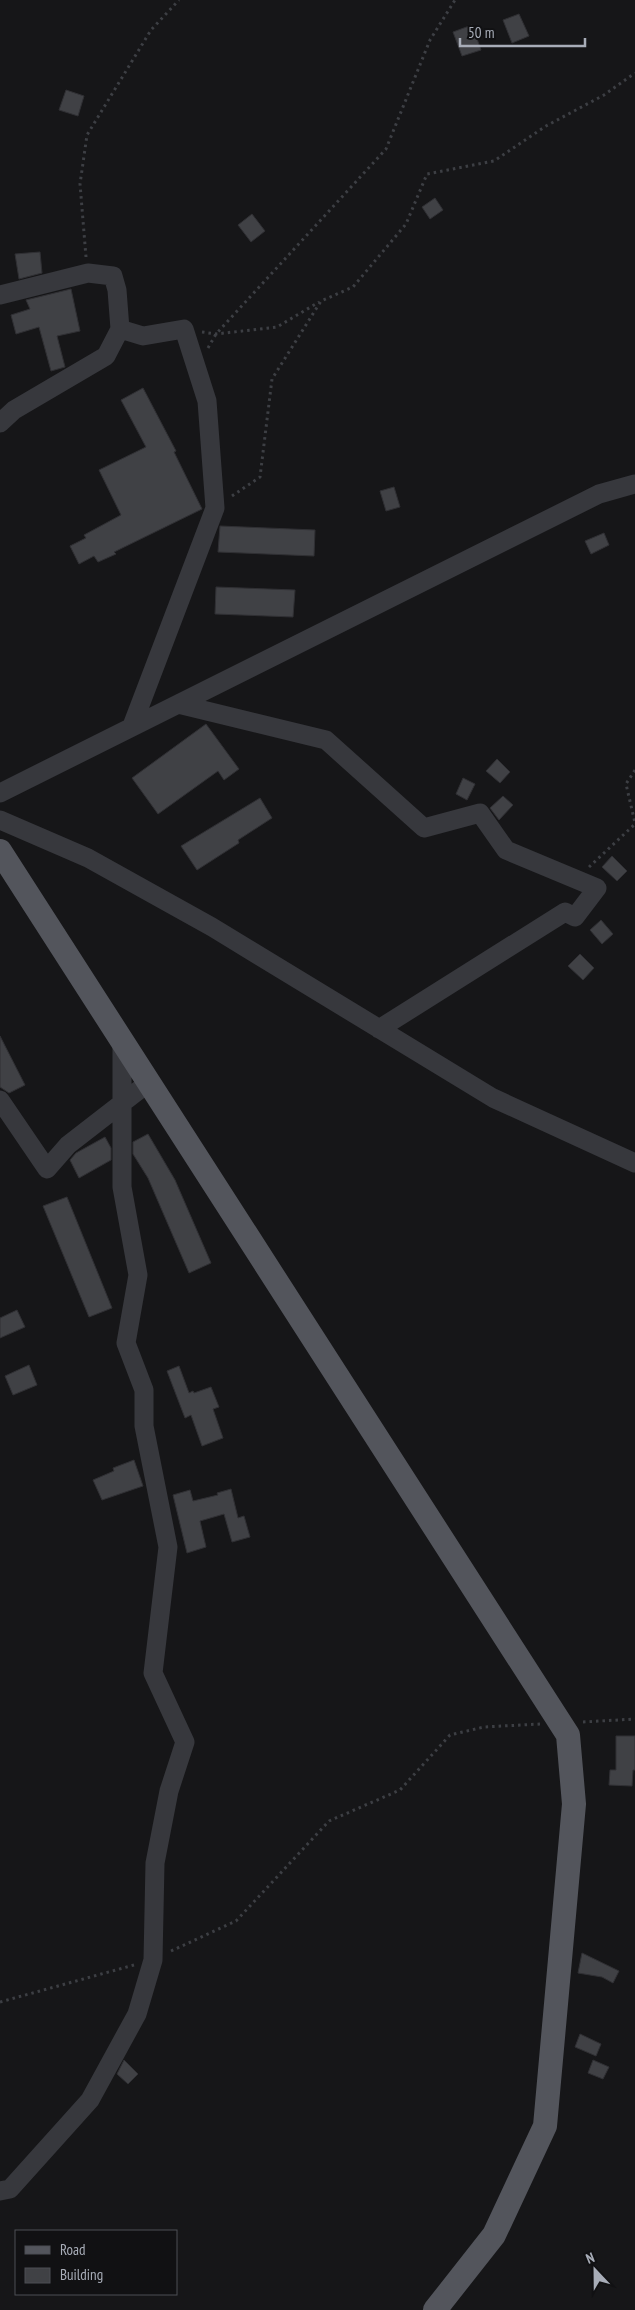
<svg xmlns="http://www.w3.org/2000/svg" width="635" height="2310" font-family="'PT Sans Narrow',sans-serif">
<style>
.building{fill:#404145;stroke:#303034}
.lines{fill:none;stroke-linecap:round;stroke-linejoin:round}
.path{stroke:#3d3f44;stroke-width:3;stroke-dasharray:2.5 4;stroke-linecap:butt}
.minor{stroke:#37383d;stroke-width:19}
.major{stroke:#53555c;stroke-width:24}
</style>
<rect width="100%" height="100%" fill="#161618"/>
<path class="building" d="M519,14L529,36L512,43L503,20Z
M472,25L481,50L462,56L453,32Z
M66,90L84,96L78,116L59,110Z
M435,198L443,210L430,219L422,207Z
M252,214L265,231L251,242L238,225Z
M40,252L42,273L19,279L15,254Z
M71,289L80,331L57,336L65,367L51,371L39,327L16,334L11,315L30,309L26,300Z
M143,388L176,451L174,452L202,509L114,552L116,554L98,562L94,556L79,564L70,546L86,538L84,535L121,515L99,470L146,447L121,400Z
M394,487L400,507L386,511L380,491Z
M220,526L315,530L314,556L218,552Z
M604,533L609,545L591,554L585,541Z
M216,587L295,590L293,617L215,614Z
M206,724L239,769L224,780L218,771L158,814L132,778Z
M497,759L510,772L500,783L486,771Z
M463,778L475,784L467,800L456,794Z
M503,796L513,805L499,820L490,808Z
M260,798L272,818L238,840L239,843L197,870L181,846Z
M612,856L627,871L617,881L602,867Z
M601,920L613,934L602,944L590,930Z
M580,954L594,968L583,980L568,966Z
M0,1036L25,1085L9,1093L0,1087Z
M148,1134L175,1180L211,1263L189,1273L148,1178L133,1154V1142Z
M105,1137L111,1148V1160L79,1178L70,1160L76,1153Z
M67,1197L112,1308L89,1317L43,1206Z
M17,1310L25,1327L0,1338V1318Z
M29,1365L37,1385L13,1395L5,1376Z
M179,1366L189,1393L193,1391L194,1393L211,1387L219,1407L213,1409L223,1438L202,1446L191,1415L185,1418L167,1371Z
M134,1460L143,1486L102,1500L93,1480L114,1471L113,1468Z
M231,1489L238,1518L244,1516L250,1537L232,1542L224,1514L200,1521L206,1547L187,1553L173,1495L190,1490L193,1501L218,1495L217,1493Z
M616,1736H635V1770H633L632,1786L609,1785L610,1770H616Z
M582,1953L619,1971L613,1983L602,1977L578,1973Z
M580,2034L601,2044L596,2056L575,2047Z
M124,2060L138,2074L128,2084L117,2074Z
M593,2060L609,2067L603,2079L588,2073Z"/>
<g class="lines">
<path class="path" d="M86,257L80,184L87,135L151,30L179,0
M202,332L216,334L277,327L319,302
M208,348L216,334L386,149L430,40L455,0
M232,496L260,477L272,379L321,301L353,287L406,224L427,174L494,161L546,126L604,95L635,73
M635,770L626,784L635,823
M589,867L635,824
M583,1722L635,1719
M171,1951L236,1921L329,1821L400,1790L450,1735L484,1727L540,1724
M0,2002L134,1965"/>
<path class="minor" d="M0,295L88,273L113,276L117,290L120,329L106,356L14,410L0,423
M120,329L143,336L184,329L207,401L215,508L132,726
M178,704L326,740L424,828L480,813L506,850L597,888L575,917L565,912L379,1029
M0,793L599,494L635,484
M0,820L88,858L212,927L493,1098L635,1163
M0,1100L47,1169L68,1145L148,1083
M0,2191L10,2189L90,2100L137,2014L153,1960L155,1863L169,1791L185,1742L153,1673L168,1547L144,1426V1390L126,1343L138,1275L122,1187V1043"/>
<path class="major" d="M0,851L568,1735L574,1804L545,2126L494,2235L435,2310"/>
</g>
<rect x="15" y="2230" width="162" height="65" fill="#111113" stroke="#4d4f55"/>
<rect x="25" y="2246" width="25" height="8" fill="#53555c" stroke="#4d4f55"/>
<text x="60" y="2255" font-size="15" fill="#a8adb8">Road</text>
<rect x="25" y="2268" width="25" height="15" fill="#404145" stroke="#4d4f55"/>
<text x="60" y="2280" font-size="15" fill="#a8adb8">Building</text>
<g transform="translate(595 2270) rotate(338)" stroke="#111113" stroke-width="4" paint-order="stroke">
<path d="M0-4L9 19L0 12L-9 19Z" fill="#a8adb8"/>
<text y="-8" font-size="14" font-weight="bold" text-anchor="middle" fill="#a8adb8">N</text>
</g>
<path d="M460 38v8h125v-8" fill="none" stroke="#a8adb8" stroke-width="2.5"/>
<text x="468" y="38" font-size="15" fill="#a8adb8" stroke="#111113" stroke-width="4" paint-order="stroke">50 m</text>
</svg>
